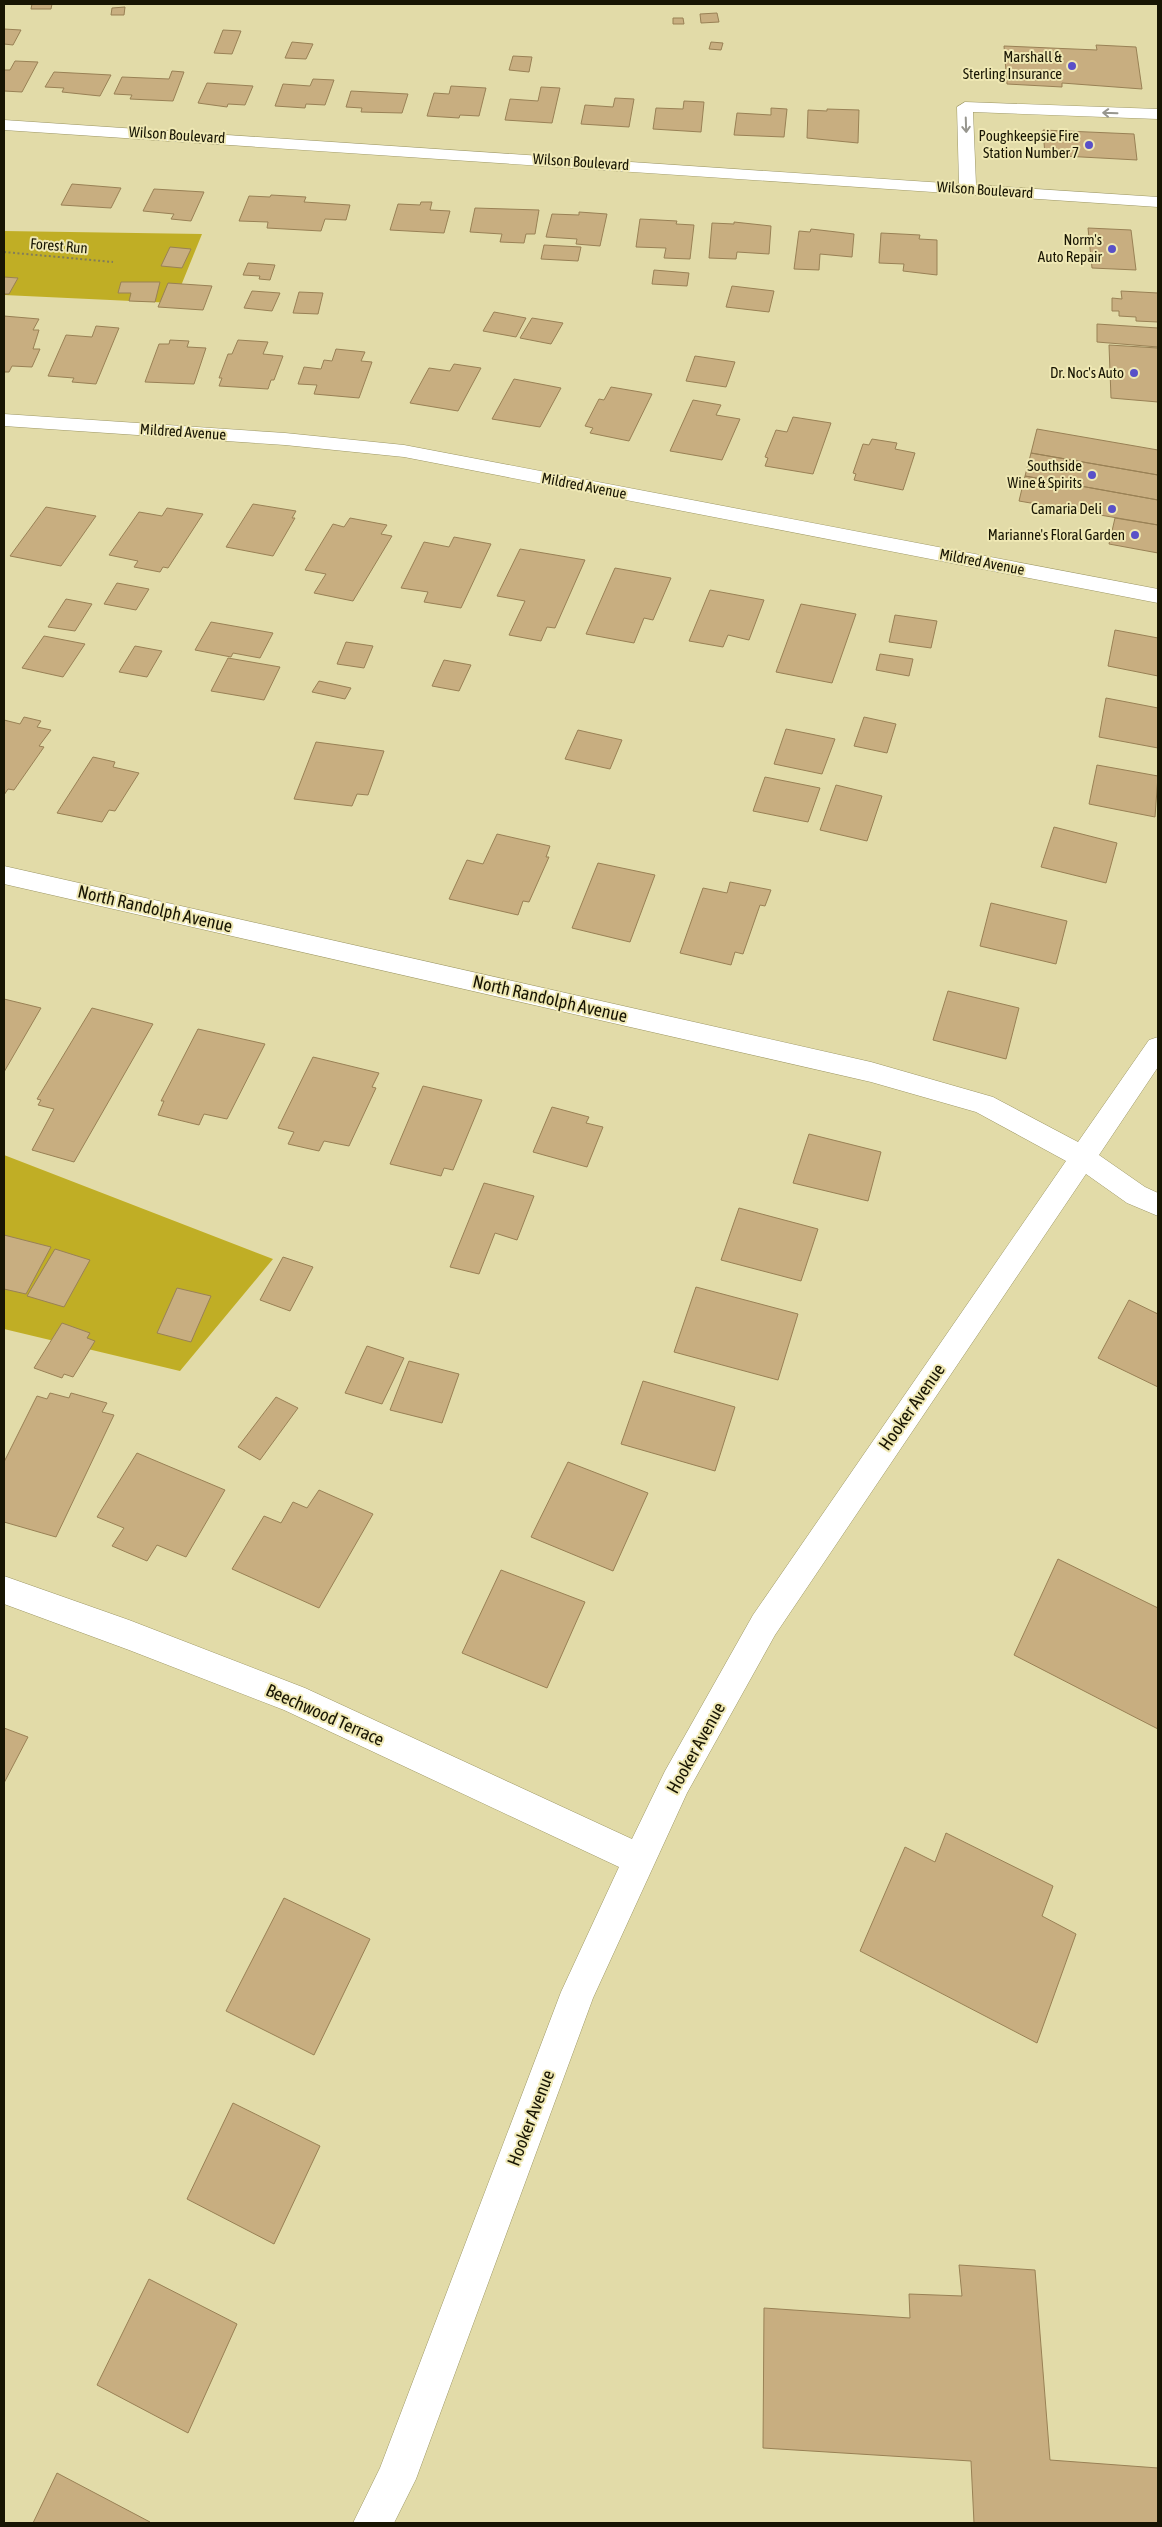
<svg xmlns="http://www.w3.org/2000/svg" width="1162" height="2527" font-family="'Asap Condensed',sans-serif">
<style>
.forest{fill:#c0ae25}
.building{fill:#c8ae80;stroke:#998155}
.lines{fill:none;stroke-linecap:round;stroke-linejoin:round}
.minor-casing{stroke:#9d9765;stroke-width:1}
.path{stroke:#827d5a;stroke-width:2;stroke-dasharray:2 2.5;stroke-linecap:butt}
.minor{fill:#fff;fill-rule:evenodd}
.oneway{stroke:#97968e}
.poi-dot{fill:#5950c8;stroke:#efe8b4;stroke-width:2}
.labels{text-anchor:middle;stroke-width:4;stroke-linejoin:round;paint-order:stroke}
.far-poi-label{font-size:15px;fill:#181503;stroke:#efe8b4;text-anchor:end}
.far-street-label{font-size:15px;fill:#181503;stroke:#efe8b4}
.street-label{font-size:18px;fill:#181503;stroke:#efe8b4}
</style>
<rect width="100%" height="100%" fill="#e2dba8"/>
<path class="forest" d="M4,231L202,234L174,303L4,295Z
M4,1155L273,1259L180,1371L4,1329Z"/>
<path class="building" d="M32,4H52L51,9H31Z
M125,7L124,15H111L112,8Z
M717,13L719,22L701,23L700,14Z
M673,18H683L684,24H673Z
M4,29L21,30L13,45L4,44Z
M223,30L241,31L232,54L214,53Z
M292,42L313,44L306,59L285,58Z
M711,42L723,43L721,50L709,49Z
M1096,45L1136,47L1142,89L1062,83V87L1007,84L1004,46L1097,50Z
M513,56L532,57L529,72L509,70Z
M15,61L38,62L22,92L4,91V70H10Z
M172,71L184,72L173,101L130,99L132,95L114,94L122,77L169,79Z
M54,72L111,75L100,96L62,92L64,88L45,87Z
M313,79L334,80L325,105L306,104L305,108L275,106L283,84L310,86Z
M207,83L253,86L245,105L228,104L227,107L198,103Z
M451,86L486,88L479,116L460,115L459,118L427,116L434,93L449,94Z
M541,87L560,88L552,123L505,120L510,99L538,101Z
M351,91L408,94L402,113L361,112L362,108L346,107Z
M615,98L634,99L629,127L581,124L585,105L613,107Z
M684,101L704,102L701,132L653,129L656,108L683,109Z
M771,108L787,109L784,137L734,135L737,113L771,115Z
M827,109L859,110L858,143L807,138L808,110L827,111Z
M1043,130L1134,134L1137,160L1045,155Z
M72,184L121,188L111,208L61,205Z
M154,189L204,192L191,221L171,219L174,214L143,211Z
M271,195L306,197L304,202L350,205L346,220L325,219L321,231L267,228L268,222L239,221L249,196L270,197Z
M421,202H432L430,210L450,211L444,233L390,230L398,204L420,205Z
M475,208L539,210L535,234H526L524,243L500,242L502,234L470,232Z
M579,212L607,214L600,246L576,244L577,239L546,237L552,214L579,215Z
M640,219L677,221L676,224L694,225L690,259L664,258L666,248L636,247Z
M734,222L771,226L769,254L737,252L736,259L709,258L712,223L734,224Z
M1088,228L1131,230L1136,270L1092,268Z
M811,229L854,234L852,257L820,254L819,270L794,269L799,231L810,232Z
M881,233L920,235L919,239L937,240V275L903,271L904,264L879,263Z
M544,245L581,247L578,261L541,259Z
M170,247L191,249L182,268L161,266Z
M248,263L275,265L270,280L259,279L260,276L243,275Z
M654,270L689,273L687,286L652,284Z
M4,277L18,278L9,294H4Z
M121,282H160L155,302L129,301L131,293H118Z
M168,283L212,286L203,310L158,307Z
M732,286L774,291L769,312L726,307Z
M252,291L280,293L272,311L244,308Z
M1121,291L1158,293V322L1136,321V317L1119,316V311H1112V298L1122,299Z
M299,292L323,293L318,314L293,313Z
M494,312L526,318L516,337L483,331Z
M4,316L39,319L33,330H39L33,349H40L32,367L12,366L9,372H4Z
M532,318L563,323L551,344L520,338Z
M1097,324L1158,328V347L1097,342Z
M96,326L119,328L96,384L72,382L74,378L48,376L66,335L92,337Z
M170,340L189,341L187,347L206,348L194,384L145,382L159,344H169Z
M238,340L268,342L263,354L283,356L274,380H271L268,389L219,386L222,378H219L228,354H232Z
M1109,345L1158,348V402L1111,398Z
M336,349L365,352L361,361L372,362L359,398L314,394L317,385L298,384L304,367L321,369L324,360L332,361Z
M695,356L735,362L726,387L686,381Z
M454,364L481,368L458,411L410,403L429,368L450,371Z
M514,379L561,388L540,427L492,419Z
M611,387L652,394L629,441L590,433L593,428L585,426L599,399L604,400Z
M693,400L721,405L716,415L740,419L722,460L670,451Z
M793,417L831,423L813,474L765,466L768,458L765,457L776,430L787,432Z
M1037,429L1158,450V475L1031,453Z
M872,439L897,443L895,449L915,453L903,490L854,480L856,474L853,473L863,444L869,445Z
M1031,453L1158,475V500L1025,476Z
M1025,476L1158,500V525L1019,501Z
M253,504L296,511L292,518H295L273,556L226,547Z
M46,507L96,516L61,566L10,556Z
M167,508L203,514L168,568L163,567L160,572L134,567L138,561L109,555L139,512L162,516Z
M350,518L387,525L381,534L392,536L353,601L314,593L326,574L305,570L333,524L344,527Z
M1115,518L1158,525V553L1109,544Z
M454,537L491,544L461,608L424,602L428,592L401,588L424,542L449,547Z
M520,549L585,560L555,628L547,627L541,641L509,635L525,601L497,596Z
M615,568L671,578L653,620L644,618L634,643L586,634Z
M117,583L149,589L136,610L104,604Z
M710,590L764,600L749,640L728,635L723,647L689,641Z
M66,599L92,604L75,631L48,627Z
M801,604L856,614L832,683L776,672Z
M895,615L937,621L931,648L889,642Z
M211,622L273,633L260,658L233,653L231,657L195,650Z
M1115,630L1158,638V676L1108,666Z
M44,636L85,644L63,677L22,668Z
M346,642L373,646L364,668L337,664Z
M135,646L162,651L147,677L119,672Z
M880,654L913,659L909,676L876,670Z
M228,658L280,667L264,700L211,691Z
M444,660L471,665L459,691L432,686Z
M319,681L351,688L345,699L312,692Z
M1106,698L1158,708V748L1099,737Z
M24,717L41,721L37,727L51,730L39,746L44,747L14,790L8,789L4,795V720L20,724Z
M864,717L896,724L887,753L854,746Z
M786,729L835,739L822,774L774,764Z
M578,730L622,740L610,769L565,759Z
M316,742L384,751L368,795L357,794L352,806L294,799Z
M93,757L115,762L113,767L139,773L115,811L109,810L102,822L57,813Z
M1097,765L1158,776L1155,817L1089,804Z
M765,777L820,788L808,822L753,811Z
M836,785L882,796L867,841L820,830Z
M1054,827L1117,843L1106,883L1041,867Z
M497,834L550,846L546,857H549L529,902L523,901L518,915L449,899L467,860L483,864Z
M598,863L655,875L630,942L572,928Z
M730,882L771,890L765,906L760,905L743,954L735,952L731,965L680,953L703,888L727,893Z
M991,903L1067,921L1056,964L980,946Z
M948,991L1019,1008L1006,1059L933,1040Z
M4,999L41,1008L4,1072Z
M92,1008L153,1024L74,1162L32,1150L54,1109L38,1105L41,1100L37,1099Z
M198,1029L265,1044L227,1119L204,1114L199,1125L158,1115L164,1101H161Z
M313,1057L379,1073L372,1087L376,1088L349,1146L324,1141L319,1151L288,1144L294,1132L278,1128Z
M423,1086L482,1100L453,1170L444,1168L441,1176L390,1164Z
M552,1107L589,1117L586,1123L603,1127L587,1167L533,1152Z
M809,1134L881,1152L868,1201L793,1183Z
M484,1183L534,1196L517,1240L495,1233L479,1274L450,1267Z
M739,1208L818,1229L801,1281L721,1260Z
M4,1235L51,1247L26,1294L4,1289Z
M55,1249L90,1260L64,1307L27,1296Z
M283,1257L313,1267L290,1311L260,1300Z
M696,1287L798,1314L778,1380L674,1352Z
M177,1288L211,1296L191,1342L157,1333Z
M1129,1300L1158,1314V1387L1098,1358Z
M62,1323L90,1333L87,1338L95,1341L73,1377L64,1374L62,1378L34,1368Z
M367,1346L404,1358L382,1404L345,1393Z
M409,1361L459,1374L442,1423L390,1410Z
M643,1381L735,1407L715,1471L621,1444Z
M50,1393L69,1398L71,1393L107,1403L102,1412L114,1415L56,1537L4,1522V1462L37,1396L47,1399Z
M276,1397L298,1408L260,1460L238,1447Z
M137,1453L225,1490L186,1557L157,1545L147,1561L112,1546L124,1528L97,1517Z
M568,1462L648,1493L613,1571L531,1537Z
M319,1490L373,1514L319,1608L232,1569L264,1516L281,1523L293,1502L307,1508Z
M1058,1559L1158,1608V1729L1014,1655Z
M501,1570L585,1602L547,1688L462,1653Z
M4,1728L28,1737L4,1783Z
M946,1833L1053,1886L1042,1916L1076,1934L1037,2043L860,1951L905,1847L935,1862Z
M284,1898L370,1939L314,2055L226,2011Z
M233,2103L320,2146L274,2244L187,2199Z
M959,2265L1035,2270L1050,2460L1158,2468V2523H974L971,2461L763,2448L764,2308L910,2318L909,2294L962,2296Z
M149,2279L237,2324L188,2433L97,2385Z
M57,2473L150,2522L149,2523H33Z"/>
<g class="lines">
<defs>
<path id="minor" d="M965,102L1158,109V119L973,112L976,185L1158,197V207L4,130V120L959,184L957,107Z
M4,414L285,433L404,445L1158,589V603L404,457L285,445L4,426Z
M4,866L871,1062L993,1097L1078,1142L1149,1040L1158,1037V1067L1099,1155L1145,1187L1158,1193V1216L1127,1203L1086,1174L775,1635L687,1793L593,1998L416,2479L394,2523H353L380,2468L561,1992L619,1867L284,1710L129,1650L4,1604V1576L129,1620L305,1688L632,1839L665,1771L753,1615L1066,1161L976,1112L871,1082L4,884Z"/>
</defs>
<use href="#minor" class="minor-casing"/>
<path class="path" d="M4,252L113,262"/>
<use href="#minor" class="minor"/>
</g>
<defs><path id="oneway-shaft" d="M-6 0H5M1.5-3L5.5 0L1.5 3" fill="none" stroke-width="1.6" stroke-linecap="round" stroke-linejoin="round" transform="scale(1.25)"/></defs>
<g class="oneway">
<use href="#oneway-shaft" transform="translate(1110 113) rotate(-178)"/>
<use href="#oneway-shaft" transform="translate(966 125) rotate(88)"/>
</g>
<g class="poi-dot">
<circle cx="1072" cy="66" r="5"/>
<circle cx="1089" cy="145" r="5"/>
<circle cx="1112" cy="249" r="5"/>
<circle cx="1134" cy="373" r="5"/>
<circle cx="1092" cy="475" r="5"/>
<circle cx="1112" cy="509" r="5"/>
<circle cx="1135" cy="535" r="5"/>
</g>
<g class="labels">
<g class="far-poi-label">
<text x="1062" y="62">Marshall &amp;<tspan x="1062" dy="17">Sterling Insurance</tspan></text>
<text x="1079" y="141">Poughkeepsie Fire<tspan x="1079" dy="17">Station Number 7</tspan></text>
<text x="1102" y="245">Norm's<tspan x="1102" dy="17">Auto Repair</tspan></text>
<text x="1124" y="378">Dr. Noc's Auto</text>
<text x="1082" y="471">Southside<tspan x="1082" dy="17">Wine &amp; Spirits</tspan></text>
<text x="1102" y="514">Camaria Deli</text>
<text x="1125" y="540">Marianne's Floral Garden</text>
</g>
<g class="far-street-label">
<text transform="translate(177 135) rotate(4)" y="5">Wilson Boulevard</text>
<text transform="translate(581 162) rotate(4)" y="5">Wilson Boulevard</text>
<text transform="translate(985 190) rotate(4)" y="5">Wilson Boulevard</text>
<text transform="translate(59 246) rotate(5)" y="5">Forest Run</text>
<text transform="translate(183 432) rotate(4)" y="5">Mildred Avenue</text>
<text transform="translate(584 486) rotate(11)" y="5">Mildred Avenue</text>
<text transform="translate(982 562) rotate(11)" y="5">Mildred Avenue</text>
</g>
<g class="street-label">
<text transform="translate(155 909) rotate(13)" y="6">North Randolph Avenue</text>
<text transform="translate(550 999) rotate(13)" y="6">North Randolph Avenue</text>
<text transform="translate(912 1407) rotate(-55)" y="6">Hooker Avenue</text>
<text transform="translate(325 1715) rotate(24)" y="6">Beechwood Terrace</text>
<text transform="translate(696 1748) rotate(-61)" y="6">Hooker Avenue</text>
<text transform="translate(531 2118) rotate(-69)" y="6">Hooker Avenue</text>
</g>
</g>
<rect width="1162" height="2527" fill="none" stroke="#181503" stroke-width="10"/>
</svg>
